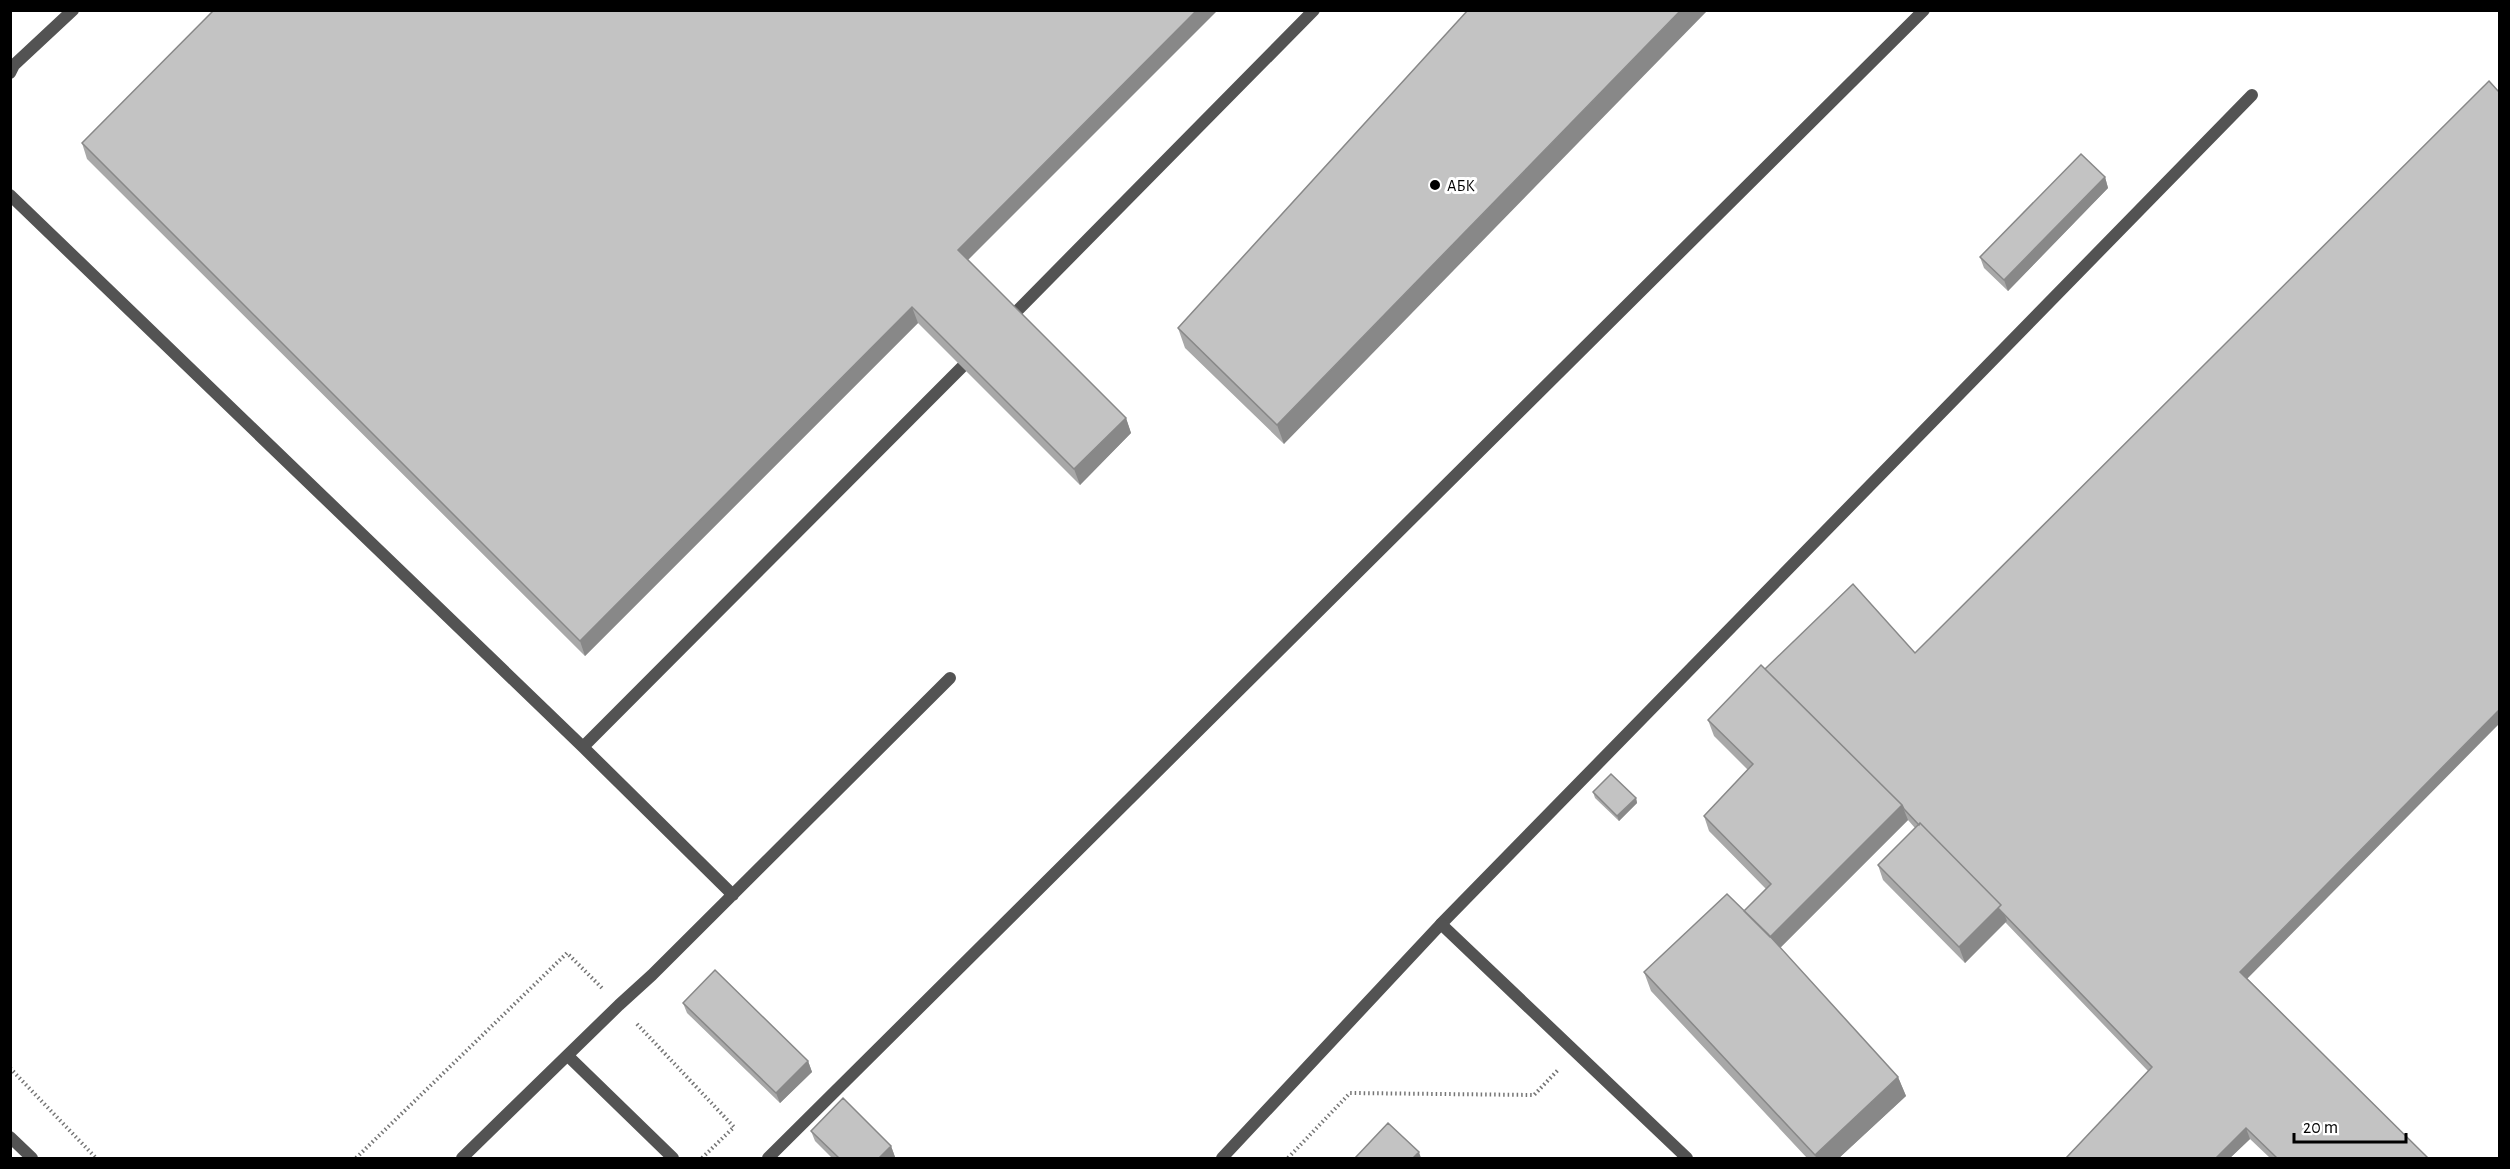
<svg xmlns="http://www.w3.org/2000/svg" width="2510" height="1169" font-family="'Alegreya Sans',sans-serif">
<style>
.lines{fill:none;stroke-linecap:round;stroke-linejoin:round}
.path{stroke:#757575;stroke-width:4;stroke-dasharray:1.5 3;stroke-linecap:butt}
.service{stroke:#535353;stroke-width:12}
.minor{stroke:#535353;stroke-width:12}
.wall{fill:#a8a8a8}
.shaded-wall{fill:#888}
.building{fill:#c3c3c3;stroke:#888;stroke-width:1.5}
.poi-dot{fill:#000;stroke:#fff;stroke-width:2}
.labels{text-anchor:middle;stroke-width:6;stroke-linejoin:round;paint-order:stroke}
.poi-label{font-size:16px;fill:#000;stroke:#fff;text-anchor:start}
</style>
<rect width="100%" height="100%" fill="#fff"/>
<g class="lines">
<path class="path" d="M637,1024L734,1127L702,1158
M10,1068L96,1158
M356,1158L567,953L602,988
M1288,1158L1350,1093L1534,1095L1558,1070"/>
<path class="service" d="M10,73L14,65L73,10
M10,195L583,747L733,895
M1013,315L1314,10
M583,747L962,367
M1441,924L2252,95
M568,1056L673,1158
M462,1158L619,1005L652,975L950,678
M768,1158L1924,10"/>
<path class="minor" d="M10,1137L32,1158
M1222,1158L1441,924L1687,1158"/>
</g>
<path class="wall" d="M1468,10L1284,444L1185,348L1178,328Z
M82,143L968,260L1126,418L1131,433L1080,485L918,323L585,656L87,159Z
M2105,177L2108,188L2008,291L1984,268L1980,257Z
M1915,653L2248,979L2428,1158H2270L2250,1139L2230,1158H2066L2148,1071L2005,922L1965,963L1883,880L1878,865L1915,828L1908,820L1780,948L1898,1077L1906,1096L1839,1158H1807L1651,991L1644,972L1744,911L1766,889L1709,831L1704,816L1748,770L1714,736L1708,720L1764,669Z
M1593,792L1636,798L1637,803L1619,821L1595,798Z
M683,1003L808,1061L812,1072L780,1103L687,1013Z
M811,1131L891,1146L895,1157L894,1158H832L815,1141Z"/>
<path class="shaded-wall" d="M1197,10H1218L963,265L958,250Z
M1681,10H1708L1284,444L1277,425Z
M2105,177L2108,188L2008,291L2004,280Z
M912,307L918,323L585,656L580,641Z
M1126,418L1131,433L1080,485L1074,469Z
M2499,710V724L2244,982L2240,972Z
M1636,798L1637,803L1619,821L1617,816Z
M1902,805L1908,820L1775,953L1769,938Z
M2001,905L2007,921L1965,963L1959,947Z
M808,1061L812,1072L780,1103L776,1093Z
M1898,1077L1906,1096L1839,1158H1816L1815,1155Z
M2246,1128L2250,1139L2230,1158H2216Z
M891,1146L895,1157L894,1158H879Z
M1419,1152L1421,1158H1413Z"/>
<path class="building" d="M214,10H1197L958,250L1126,418L1074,469L912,307L580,641L82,143Z
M1468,10H1681L1277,425L1178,328Z
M2489,81L2499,92V710L2240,972L2428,1158H2277L2246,1128L2216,1158H2066L2152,1067L1998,908L2001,905L1920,823L1919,825L1904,809L1902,805L1765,669L1853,584L1915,653Z
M2081,154L2105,177L2004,280L1980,257Z
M1761,665L1902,805L1770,937L1744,911L1771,884L1704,816L1753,764L1708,720Z
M1611,774L1636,798L1617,816L1593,792Z
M1920,823L2001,905L1959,947L1878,865Z
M1727,894L1768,934L1898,1077L1815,1155L1644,972Z
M715,970L808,1061L776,1093L683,1003Z
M843,1098L891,1146L879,1158H839L811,1131Z
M1388,1123L1419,1152L1413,1158H1355Z"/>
<circle class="poi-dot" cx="1435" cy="185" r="6"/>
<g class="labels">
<g class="poi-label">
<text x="1447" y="191">АБК</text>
</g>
</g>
<rect width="2510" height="1169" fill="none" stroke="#000000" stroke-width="24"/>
<path d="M2294 1133v9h112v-9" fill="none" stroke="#000000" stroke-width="3"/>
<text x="2303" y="1133" font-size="18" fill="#000000" stroke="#ffffff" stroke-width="4.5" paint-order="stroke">20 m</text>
</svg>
